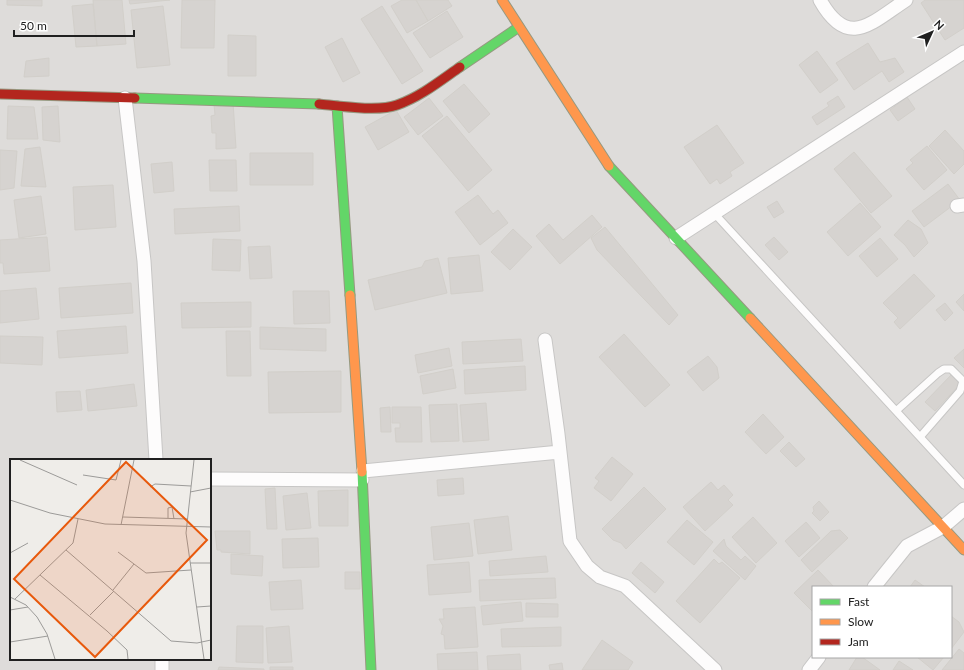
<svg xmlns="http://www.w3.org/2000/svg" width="964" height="670" font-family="Lato,sans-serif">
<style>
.residential{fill:#dedcda;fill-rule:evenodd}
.building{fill:#d6d3d0;stroke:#d2cfca}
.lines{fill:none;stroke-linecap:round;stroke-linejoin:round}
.lane-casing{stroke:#c7c6c5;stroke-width:9}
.street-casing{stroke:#c7c6c5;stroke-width:15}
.fast-casing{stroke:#969980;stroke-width:11}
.slow-casing{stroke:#969980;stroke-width:11}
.jam-casing{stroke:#969980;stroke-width:11}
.lane{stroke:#fdfcfc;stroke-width:7}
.street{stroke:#fdfcfc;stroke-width:13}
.fast{stroke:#63d668;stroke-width:9}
.slow{stroke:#ff974d;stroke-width:9}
.jam{stroke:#b3261e;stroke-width:9}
.inset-road{fill:none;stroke:#9c9b99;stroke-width:1}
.view{fill:#e8590c;fill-opacity:0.15;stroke:#e8590c;stroke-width:2}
.inset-edge{fill:none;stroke:#202020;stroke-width:2}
</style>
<rect width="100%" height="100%" fill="#efede9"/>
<path class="residential" d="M0,0H964V670H0ZM11,460H210V659H11ZM813,587H951V657H813Z"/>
<path class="building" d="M7,0H42V6L7,5Z
M93,0H122L126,44L97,46Z
M129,0H170L130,4Z
M182,0H215L214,48H181Z
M402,0H416L428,21L407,33L391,6Z
M416,0H448L452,6L428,21Z
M925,0H964V28L945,40L921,3Z
M93,4L97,46L76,47L72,6Z
M163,6L170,65L137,68L131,10Z
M382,6L423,71L402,84L361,19Z
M447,11L463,37L430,58L413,33Z
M228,35L256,36V76H228Z
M342,38L360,73L343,82L325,47Z
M868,43L880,62L895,58L904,72L889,82L882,71L854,90L836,63Z
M817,51L838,80L820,93L799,65Z
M49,58V76L24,77L26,61Z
M464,84L490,114L469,133L443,101Z
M838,96L845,107L817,125L812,117L829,106L827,103Z
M907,97L915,109L898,121L890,110Z
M429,98L443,116L418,135L404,117Z
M233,102L236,148L216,149V133H212L211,116L215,115L214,104Z
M8,106L34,107L38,139H7Z
M58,106L60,142L43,140L42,107Z
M396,110L409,132L378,150L365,127Z
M447,116L492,170L468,191L422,136Z
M717,125L744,163L730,172L732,176L720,184L717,179L710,184L684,147Z
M945,130L964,151V164L954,174L929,146Z
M927,146L947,170L924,190L906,169L913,163L910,160Z
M40,147L46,187L21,186L25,149Z
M0,150L17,151L14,188L0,190Z
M854,152L892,196L871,213L834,169Z
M250,153H313V185H250Z
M209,160H236L237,191H210Z
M172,162L174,191L154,193L151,164Z
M948,184L960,200L924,227L912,211Z
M113,185L116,227L75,230L73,187Z
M478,195L493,214L498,210L508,223L480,245L455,212Z
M41,196L46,234L19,238L14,200Z
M777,201L784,212L774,218L767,207Z
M860,203L881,227L848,256L827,232Z
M239,206L240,231L175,234L174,209Z
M592,215L602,227L560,264L536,236L549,224L563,240Z
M908,220L921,229L928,243L914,257L905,245L894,235Z
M605,227L678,315L669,325L597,250L591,238Z
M513,229L532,247L510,270L491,252Z
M47,237L50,271L4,274L3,263H0V240Z
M774,237L788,252L779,260L765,245Z
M880,238L898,259L877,277L859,256Z
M213,239L241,240L240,271L212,270Z
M270,246L272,278L250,279L248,247Z
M479,255L483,291L451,294L448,258Z
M438,258L447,293L375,310L368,280L422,267L425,261Z
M914,274L935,296L900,329L894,322L898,318L883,303Z
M131,283L133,313L61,318L59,288Z
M36,288L39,319L0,323V291Z
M293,291H329L330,323L294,324Z
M964,294V311L956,302Z
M251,302V327L182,328L181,303Z
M945,303L953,313L945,321L936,310Z
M126,326L128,353L59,358L57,331Z
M260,327L326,329V351L260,349Z
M226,331H250L251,376H227Z
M624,334L670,385L645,407L599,357Z
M0,336L43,337L42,365L0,363Z
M521,339L523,361L463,364L462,342Z
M449,348L452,366L418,373L415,355Z
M964,349V368L954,358Z
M708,356L717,367L719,378L703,391L687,372Z
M525,366L526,390L465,394L464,370Z
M453,369L456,388L423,394L420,376Z
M341,371V412L269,413L268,372Z
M953,373L962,382L935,411L925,402Z
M134,384L137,406L88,411L86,390Z
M80,391L82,410L57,412L56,392Z
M486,403L489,440L463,442L460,405Z
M457,404L459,441L431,442L429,405Z
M390,407L391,432H381L380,408Z
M392,407H421L422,442H396L395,428H400V423H392Z
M763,414L784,437L766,454L745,432Z
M789,442L805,459L796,467L780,451Z
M612,457L633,474L611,501L594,488L599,481L595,478Z
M463,478L464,494L438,496L437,480Z
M711,482L718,490L724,485L733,495L728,500L733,505L705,531L683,507Z
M644,487L666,509L626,549L621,543L613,540L602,529Z
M275,488L277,529H267L265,489Z
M348,490V526H319L318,491Z
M307,493L311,528L286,530L283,496Z
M819,501L829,512L820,521L812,513L814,511L813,507Z
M508,516L512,550L478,554L474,520Z
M753,517L777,543L756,563L732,537Z
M687,520L713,542L694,565L667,542Z
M806,522L820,538L799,557L785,541Z
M469,523L473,556L434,560L431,527Z
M840,530L848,538L812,572L801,560L831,531Z
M215,531H250V554L221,552V550H217Z
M318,538L319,567L283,568L282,539Z
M724,539L726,546L741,560L745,556L756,566L745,580L713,551Z
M231,554L263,556L262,576L231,574Z
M546,556L548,572L490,576L489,561Z
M714,559L719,564L722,562L740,578L700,623L676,601Z
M469,562L471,592L429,595L427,565Z
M641,562L664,582L655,593L632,573Z
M818,570L834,587H813V612L794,593Z
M345,572H360V589H345Z
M555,578L556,598L480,601L479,580Z
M301,580L303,609L271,610L269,582Z
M915,580L925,587H910Z
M521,602L523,621L483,625L481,606Z
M526,603L558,604V617H526Z
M475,607L478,647L445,649L444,635L441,634L443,626L439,619H444L443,609Z
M951,616L959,622L964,632L951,649Z
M237,626H263V663L236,662Z
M289,626L292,662L268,663L266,628Z
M561,627V646L502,647L501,629Z
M602,640L633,662L628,670H582Z
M959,649L964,653V670H942Z
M477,652L478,670H438L437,654Z
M520,654L521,670H488L487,656Z
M857,657H862L880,670H849Z
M917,657H944L933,670Z
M899,661L913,670H893Z
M562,663L563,670H550L549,665Z
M219,667L264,669V670H218Z
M270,667H293V670H270Z"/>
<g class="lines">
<defs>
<path id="lane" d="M714,213L964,485
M896,411L938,373L944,369H951L963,381L960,391L920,437"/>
<path id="street" d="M820,0C848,50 871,23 906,0
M125,98L144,261L156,460
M957,206L964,205
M676,238L964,52
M545,340L558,434L570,541L587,566L600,577L625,586L715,670
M363,471L560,452
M210,479L362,480
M874,587L907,546L943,527L964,509
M162,670V659
M809,670L819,657"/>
<path id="fast" d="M460,67L519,27
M135,98L319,104
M337,106L350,295
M609,166L750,318
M362,472L371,670"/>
<path id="slow" d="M502,0L609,166
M350,295L362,472
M750,318L964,550"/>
<path id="jam" d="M0,94L135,98
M319,104C339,106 378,112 397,105C420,97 440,81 460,67"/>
</defs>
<use href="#lane" class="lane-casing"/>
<use href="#street" class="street-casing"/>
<use href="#fast" class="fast-casing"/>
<use href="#slow" class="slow-casing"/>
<use href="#jam" class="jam-casing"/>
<use href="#lane" class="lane"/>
<use href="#street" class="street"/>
<use href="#fast" class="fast"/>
<use href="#slow" class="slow"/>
<use href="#jam" class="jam"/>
</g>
<g transform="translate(10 459)">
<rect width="201" height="201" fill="#efede9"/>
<path class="inset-road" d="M10,1L67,26M184,1L176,74L194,200M73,16L106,21L111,1M140,28L145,25L181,27M180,33L201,29M0,41L40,54L95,65L201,68M113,58L178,60M158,59V49L162,48L164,60M111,66L124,1M56,91L161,182L187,184L201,181M108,93L136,114L181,111M0,94L18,84M180,104H201M30,116L97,172L117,191L118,200M103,131L124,105M0,138L16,146L27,158L37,175L45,200M5,140L63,84L68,60M187,148L201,147M0,151L18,148M80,156L104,132M0,183L38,177"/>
<path class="view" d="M116,3L197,81L85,198L4,120Z"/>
<rect width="201" height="201" class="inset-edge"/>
</g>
<rect x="812" y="586" width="140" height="72" fill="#ffffff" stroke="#a6a6a6"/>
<rect x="820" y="599" width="20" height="6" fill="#63d668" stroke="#a6a6a6"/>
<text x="848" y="606" font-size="12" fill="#202020">Fast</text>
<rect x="820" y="619" width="20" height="6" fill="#ff974d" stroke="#a6a6a6"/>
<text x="848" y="626" font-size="12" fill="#202020">Slow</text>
<rect x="820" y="639" width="20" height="6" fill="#b3261e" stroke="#a6a6a6"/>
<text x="848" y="646" font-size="12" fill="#202020">Jam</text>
<g transform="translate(932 32) rotate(46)" stroke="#ffffff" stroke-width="3" paint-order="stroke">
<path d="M0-3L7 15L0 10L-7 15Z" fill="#202020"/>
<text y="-6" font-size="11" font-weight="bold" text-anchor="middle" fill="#202020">N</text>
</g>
<path d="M14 30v6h120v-6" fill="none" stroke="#202020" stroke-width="2"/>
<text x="20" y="30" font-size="12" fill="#202020" stroke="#ffffff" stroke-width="3" paint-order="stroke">50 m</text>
</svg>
